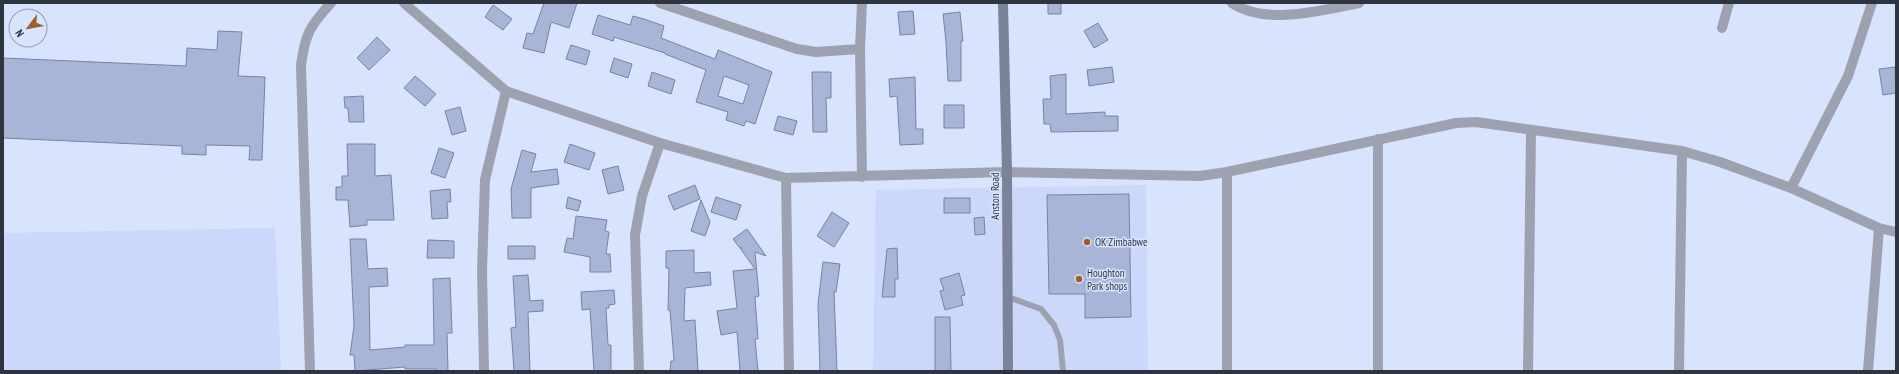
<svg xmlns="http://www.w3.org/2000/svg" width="1899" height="374" font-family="'PT Sans Narrow',sans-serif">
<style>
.built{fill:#ccd8f9}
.building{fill:#a8b5d6;stroke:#7783a2;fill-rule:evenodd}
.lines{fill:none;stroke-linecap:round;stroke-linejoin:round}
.lane{stroke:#9da2b1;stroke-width:6}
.street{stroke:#9da2b1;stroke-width:10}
.secondary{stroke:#7b8398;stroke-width:10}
.poi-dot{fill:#9f6028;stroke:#d8e3fe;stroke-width:1.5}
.labels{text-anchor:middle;stroke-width:3;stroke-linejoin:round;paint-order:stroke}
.street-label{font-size:11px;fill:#2f3441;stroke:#d8e3fe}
.poi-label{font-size:11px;fill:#2f3441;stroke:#d8e3fe;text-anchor:start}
</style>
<rect width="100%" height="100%" fill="#d8e3fe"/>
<path class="built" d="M1146,185L1148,371H873L876,190Z
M275,228L281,371H3V233Z"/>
<path class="building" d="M544,3H577L569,28L551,22L544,53L523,48L527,33L533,34Z
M1048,3H1061V14H1048Z
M493,5L512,19L503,30L485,17Z
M913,11L915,34L900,35L898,12Z
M960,12L963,41H961V81H948L946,42L943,14Z
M598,15L630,25L633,16L644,19L664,26L661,38L715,59L718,50L772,72L755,124L746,121L744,126L726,120L728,112L696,102L706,70L665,54V53L614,37L613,41L592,34ZM724,76L749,85L743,104L718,96Z
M1098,23L1108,40L1094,48L1084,31Z
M218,31L242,32L238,76L265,77L262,160H249L250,146L206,145V155L182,154V146L3,138V58L186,66L187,48L217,50Z
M377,37L390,50L369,70L357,58Z
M571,45L590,51L586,65L566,59Z
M614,58L632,64L628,78L610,72Z
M1112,67L1114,82L1089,86L1087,70Z
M1895,67L1896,93L1883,95L1879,69Z
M652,72L675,80L671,94L648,86Z
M812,72H831V98H826L827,132H813Z
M1066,74V114L1105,112V116H1118V131L1051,132L1050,124H1044L1043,99H1051L1050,76Z
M415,76L436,94L425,106L404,88Z
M915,77L916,129H923V144L900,145L897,96L890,97L889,79Z
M363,96L364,122H349L348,108H345L344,97Z
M944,105H964V128H944Z
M460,107L466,131L452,135L445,111Z
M778,116L797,121L793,135L774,130Z
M347,144H375V176L391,175L394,220H367V225L350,227L348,200H336V187H342V176H348Z
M570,144L595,153L589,170L564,162Z
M439,148L454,153L445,178L431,173Z
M522,150L536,154L531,172L557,169L559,184L531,188V218H512L511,189Z
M618,166L624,190L608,194L602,170Z
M695,185L700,199L674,210L668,196Z
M450,189L451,202H447L448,218L432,219L430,191Z
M1129,194L1131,317L1085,318V294H1049L1047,195Z
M568,197L581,201L578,211L566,208Z
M716,197L741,205L736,220L711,212Z
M944,198H970V213H944Z
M701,200L710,222L705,236L691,231Z
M832,212L849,223L834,247L817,236Z
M576,216L607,220L605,231L609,232L606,254H610L611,272H590V257L564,252L567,238L573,239Z
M984,217L985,234L975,235L974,218Z
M747,229L766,256L755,252L759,296L755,297L758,339H755L758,371H740L737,332L721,335L717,311L737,308L733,271L755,269L740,248H742L739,247L733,239Z
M350,239H366L368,269L387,268L388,286L369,287L370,350L405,347V345H434L433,279L450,278L452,333H447L448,371H436V369H405V367L355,371L354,355H350L354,326Z
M428,240L454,241V258H427Z
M508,246H535V259H508Z
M897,248L898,279H895V297H882L887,249Z
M694,250V273L710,272L711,285L685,288L684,321L695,320L698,371H670L671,361H674L670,310H668L669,268H666V251Z
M823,262L840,264L836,292H834L837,371H820L818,304Z
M959,273L965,295L961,296L963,305L945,310L940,291L944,290L940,279Z
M528,275L530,301L543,300V311L528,312L530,371H514L511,328L516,327L513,276Z
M614,290L615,304L609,305V308H606L608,345H611V371H594L590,309L582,310L581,292Z
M935,317H950L951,371H935Z"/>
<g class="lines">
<path class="lane" d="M1008,297L1041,309L1054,325L1060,340L1063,371"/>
<path class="street" d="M404,3L506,91L660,143L786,178L1007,172L1200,176L1227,172L1456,123L1476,122L1682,151L1720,162L1791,188L1879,228L1896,232
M660,3L797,49L816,52L860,49
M1232,3C1266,26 1322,10 1359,3
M1722,28L1729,3
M1227,172V371
M862,177L860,49L862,3
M786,178L789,371
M1791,188L1848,76L1872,3
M310,371L301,65C305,34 310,26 331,3
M484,371L482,271L485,180L506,91
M639,371L635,235L642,196L660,143
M1378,371V139
M1528,371L1531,130
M1679,371L1682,151
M1868,371L1879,228"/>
<path class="secondary" d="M1003,3L1007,172L1008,371"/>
</g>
<g class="poi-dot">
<circle cx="1087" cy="242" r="4"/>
<circle cx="1079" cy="279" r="4"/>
</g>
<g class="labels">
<g class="street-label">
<text transform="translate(995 196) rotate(-90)" y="4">Anston Road</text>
</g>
<g class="poi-label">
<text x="1095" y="246">OK Zimbabwe</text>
<text x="1087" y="277">Houghton<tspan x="1087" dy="13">Park shops</tspan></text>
</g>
</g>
<rect width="1899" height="374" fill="none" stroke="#2f3441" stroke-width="8"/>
<g transform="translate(28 28) rotate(238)"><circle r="19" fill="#d8e3fe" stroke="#949db2"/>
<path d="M0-3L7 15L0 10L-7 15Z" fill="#9f6028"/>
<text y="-6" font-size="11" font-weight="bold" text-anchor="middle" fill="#2f3441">N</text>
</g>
</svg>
